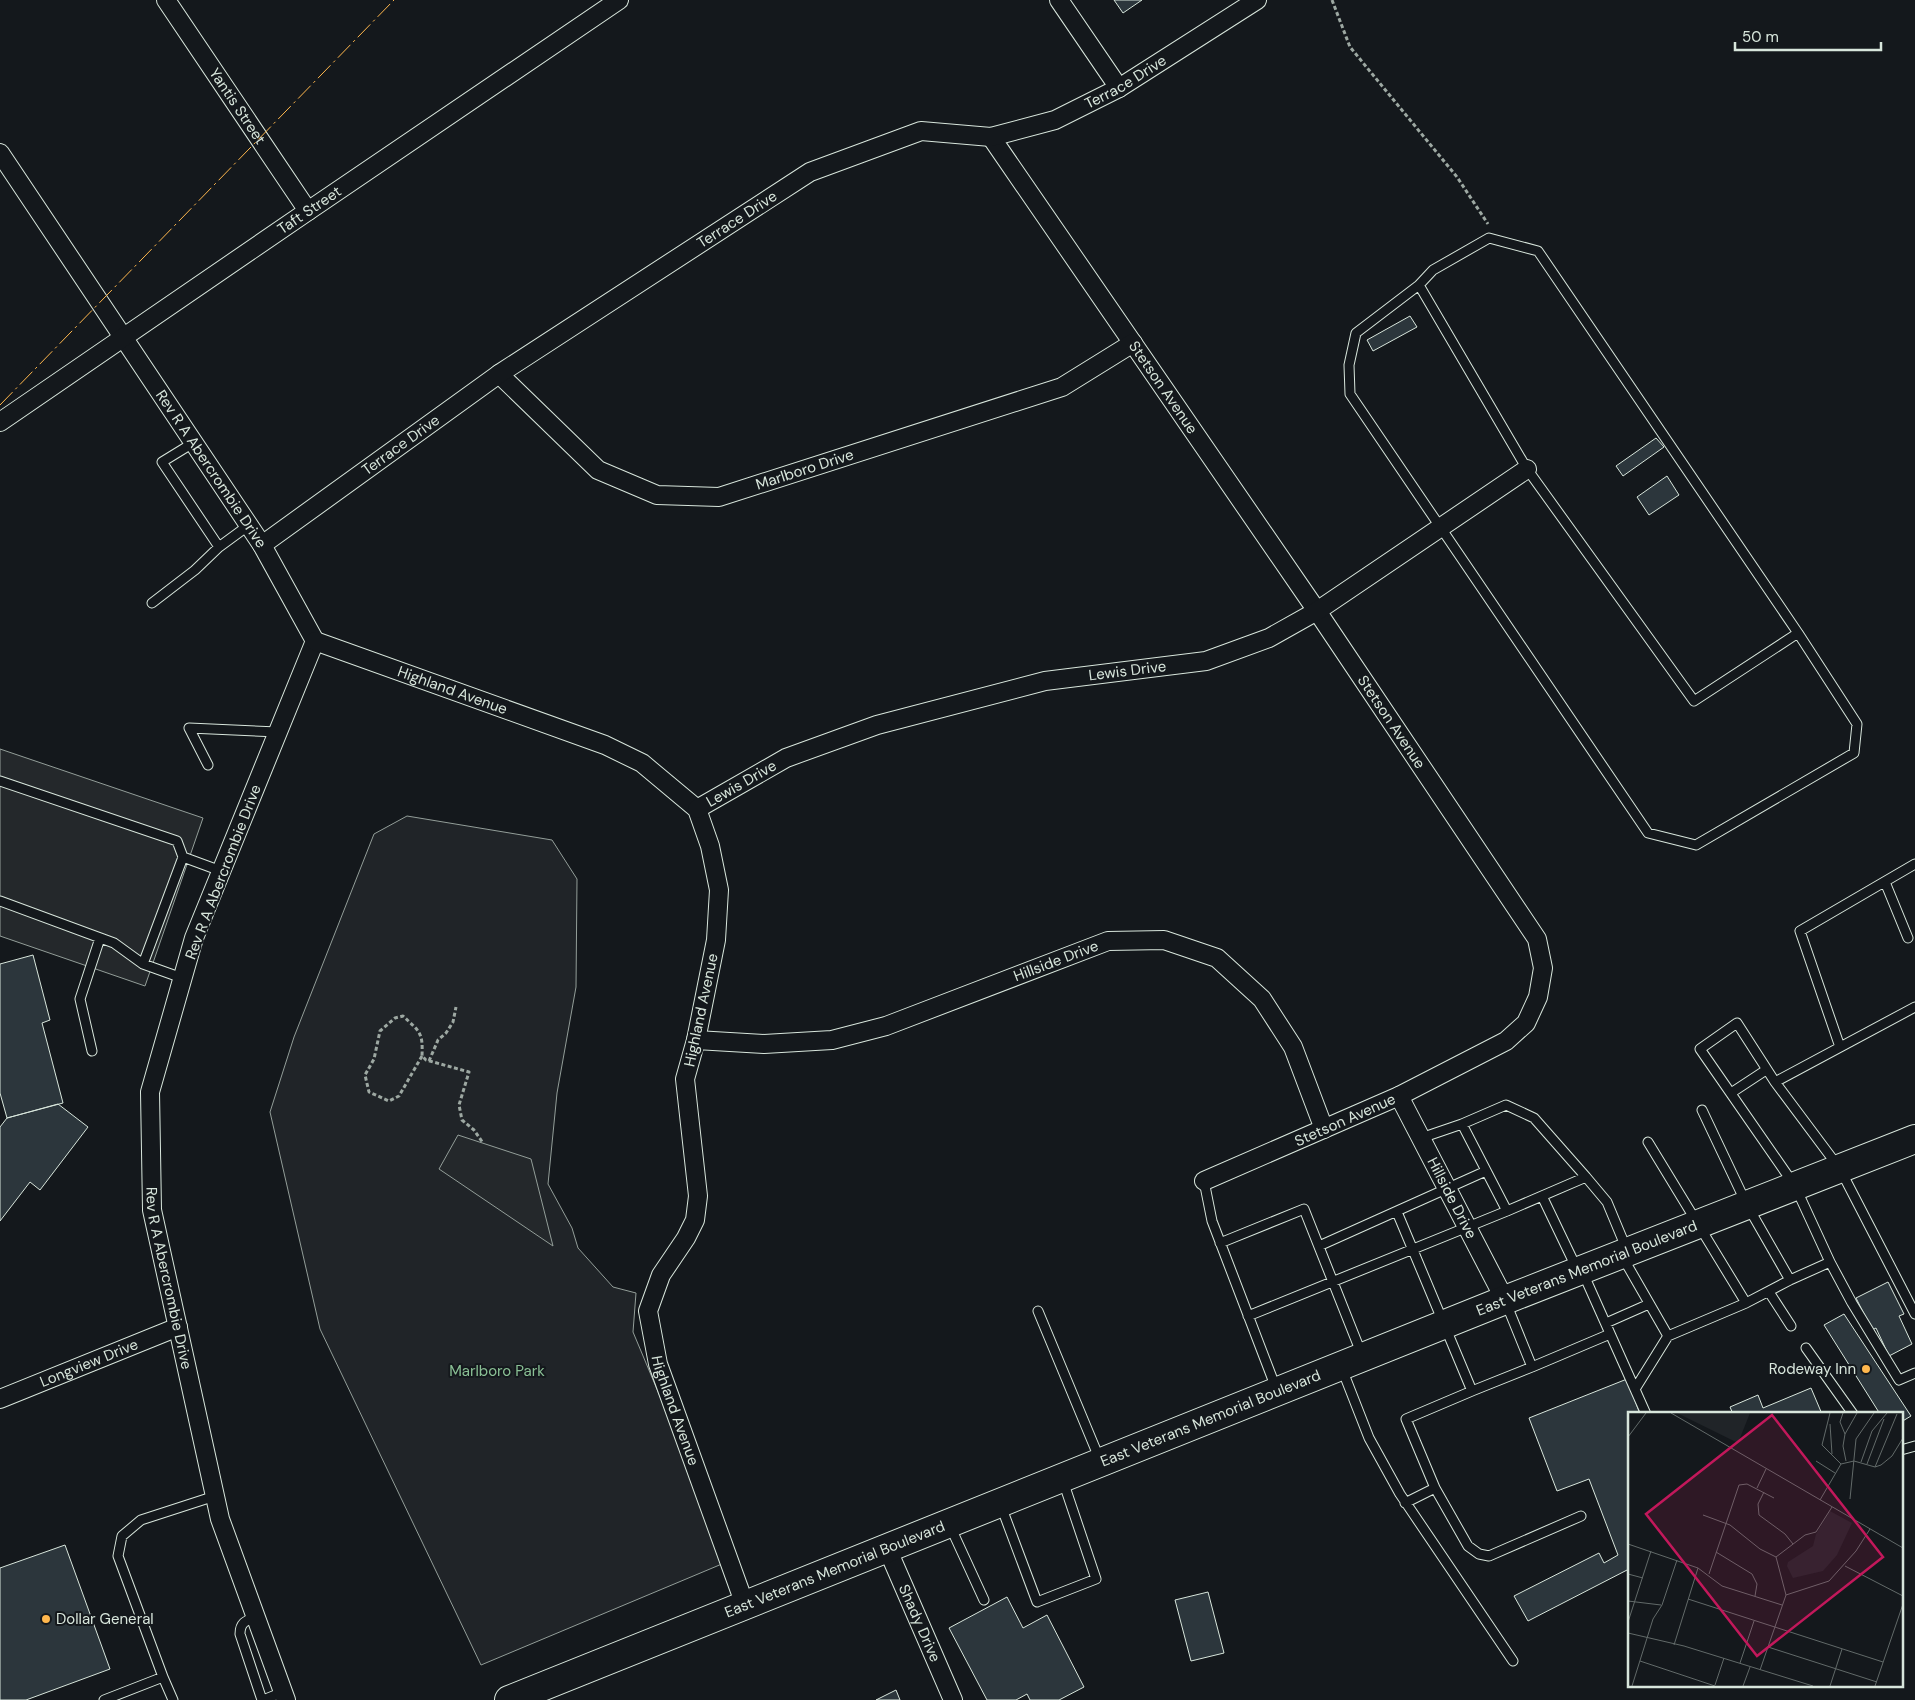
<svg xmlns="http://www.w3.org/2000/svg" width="1915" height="1700" font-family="'DM Sans',sans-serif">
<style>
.green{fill:#202428;stroke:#939e99}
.parking{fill:#24282b;stroke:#939e99}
.building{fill:#2c363c;stroke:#d8e6dc}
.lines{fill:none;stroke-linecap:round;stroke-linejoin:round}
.service-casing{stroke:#d8e6dc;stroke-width:11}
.minor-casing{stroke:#d8e6dc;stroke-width:20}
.primary-casing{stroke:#d8e6dc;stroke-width:30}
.path{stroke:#9da8a2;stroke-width:3;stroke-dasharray:4 2.5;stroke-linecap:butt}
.service{stroke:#14181c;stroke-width:9}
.minor{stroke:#14181c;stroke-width:18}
.primary{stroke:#14181c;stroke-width:28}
.power{stroke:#ffb74d;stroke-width:1;stroke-dasharray:18 4 2.5 4;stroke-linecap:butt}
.poi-dot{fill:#ffb74d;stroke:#14181c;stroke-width:2}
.labels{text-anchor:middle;stroke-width:4;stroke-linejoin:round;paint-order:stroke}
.street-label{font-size:15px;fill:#d8e6dc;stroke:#14181c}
.poi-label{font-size:15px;fill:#d8e6dc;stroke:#14181c;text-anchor:end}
.park-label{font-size:15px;fill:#8ac095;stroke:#14181c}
.inset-road{fill:none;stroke:#626a69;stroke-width:1}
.view{fill:#c2185b;fill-opacity:0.15;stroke:#c2185b;stroke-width:2.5}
.inset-edge{fill:none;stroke:#d8e6dc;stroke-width:2.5}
</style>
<rect width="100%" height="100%" fill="#14181c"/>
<path class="green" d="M407,816L552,840L577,879L576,987L557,1093L548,1184L572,1228L578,1248L613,1287L636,1293L633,1332L729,1561L481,1665L320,1329L270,1112L294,1037L374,834Z"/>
<path class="parking" d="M0,749L203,818L145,986L0,936Z
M458,1135L531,1159L553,1246L439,1169Z"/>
<path class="building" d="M1114,0H1142L1123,13Z
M1410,316L1417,327L1373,351L1367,340Z
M1656,438L1664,447L1623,476L1616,466Z
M1667,476L1679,495L1649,515L1637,497Z
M33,955L50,1020L42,1023L63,1103L7,1118L0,1093V964Z
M58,1104L88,1127L40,1190L30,1182L0,1221V1127L7,1118Z
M1888,1282L1904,1314L1899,1316L1912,1344L1889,1356L1876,1328L1872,1330L1856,1298Z
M1844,1314L1911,1416L1901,1422V1414H1880L1824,1325Z
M1627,1379L1640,1414H1629V1569L1528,1621L1514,1596L1599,1553L1604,1563L1618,1555L1589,1479L1557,1491L1529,1418Z
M1811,1388L1822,1414H1733L1730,1407L1758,1395L1763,1408Z
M65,1545L110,1669L26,1700H0V1568Z
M1208,1592L1224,1653L1191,1661L1175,1600Z
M1007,1597L1023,1628L1047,1615L1084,1687L1059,1700H1030L1027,1694L1016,1700H987L949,1628Z
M896,1690L900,1700H876Z"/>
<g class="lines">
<defs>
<path id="service" d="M1489,238L1538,251L1798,633L1857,724L1854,753L1696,845L1648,833L1350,394L1349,365L1356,333L1419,285L1433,270Z
M1419,285L1527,469L1694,701L1798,633
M193,443L162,462L219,547L249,525
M152,603L195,570L219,547
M208,765L189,728L278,732
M0,781L177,841L183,857L221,871
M1885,882L1908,938
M0,901L114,943L143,964L182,978
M143,964L183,857
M1840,1047L1800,931L1915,864
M92,1051L80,999L100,938
M1775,1082L1915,1007
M1731,1093L1766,1070
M1421,1138L1462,1124
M1648,1142L1746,1303L1790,1280L1747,1205L1702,1110
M1586,1177L1534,1118L1506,1105L1462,1124L1507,1211L1586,1177L1607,1202L1627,1250
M1204,1181L1212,1221L1276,1388
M1542,1196L1577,1269
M1397,1212L1472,1391L1532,1367L1506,1303
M1220,1243L1304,1209L1362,1355
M1319,1246L1486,1171
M1622,1256L1668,1336L1746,1303
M1583,1273L1646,1414
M1790,1280L1830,1262
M1769,1292L1791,1326
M1038,1311L1100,1460
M1915,1314L1840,1169L1775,1082L1737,1023L1700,1049L1795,1186L1830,1262L1852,1303L1899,1380L1915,1373
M1248,1316L1507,1211
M1606,1323L1649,1304
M1806,1348L1853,1414
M1532,1367L1610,1334
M1342,1369L1369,1438L1400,1494L1513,1661
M1635,1389L1668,1336
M1901,1450L1915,1446
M1435,1488L1468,1546L1479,1554L1489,1556L1581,1516
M1405,1503L1435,1488L1406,1419L1472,1391
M1001,1506L1037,1602L1096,1579L1063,1481
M950,1526L984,1600
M255,1617C245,1621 240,1623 240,1634L262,1700
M163,1677L173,1700
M104,1700L163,1677L118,1556L122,1536L141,1520L215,1496
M263,1700L283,1692"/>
<g id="minor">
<path id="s1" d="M166,0L308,211"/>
<path d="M1059,0L1119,88"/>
<path id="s2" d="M991,137L1317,611L1537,939L1543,968L1538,997L1526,1023L1506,1041L1399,1096L1204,1181"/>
<path id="s3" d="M0,153L262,545L315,641L194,938L150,1092L152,1210L220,1519L286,1700"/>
<path id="s4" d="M499,374L598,470L657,495L719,497L1062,387L1133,343"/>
<path id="s5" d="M0,422L308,211L619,0"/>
<path id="s6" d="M262,545L499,374L810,172L921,131L991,137L1055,120L1119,88L1257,0"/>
<path id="s7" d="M315,641L605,745L642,763L697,809L710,846L719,890L716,940L696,1040L685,1079L698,1196L695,1220L686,1238L661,1275L648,1311L658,1364L745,1605"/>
<path id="s8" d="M697,809L786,758L877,725L1045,681L1206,661L1269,638L1317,611L1527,469"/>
<path id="s9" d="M696,1040L764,1044L832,1040L886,1026L1108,941L1164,940L1217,958L1262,999L1293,1047L1324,1129"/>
<path id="s10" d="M1399,1096L1505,1300"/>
<path id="s11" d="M0,1399L178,1327"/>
<path id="s12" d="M887,1548L953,1700"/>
</g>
<g id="primary">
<path id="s13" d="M509,1700L1505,1300L1915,1139"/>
</g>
</defs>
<use href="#service" class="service-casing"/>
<use href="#minor" class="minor-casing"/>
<use href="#primary" class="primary-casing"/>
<path class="path" d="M1332,0L1350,47L1457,177L1488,224
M422,1056L399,1096L389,1101L369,1092L365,1075L374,1059L380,1031L395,1018L403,1016C420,1032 423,1032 422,1056L426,1060L469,1072L459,1105L462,1120L474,1130L483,1143
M429,1061L438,1040L446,1033L453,1022L456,1007"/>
<use href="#service" class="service"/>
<use href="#minor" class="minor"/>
<use href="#primary" class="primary"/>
<path class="power" d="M0,405L394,0"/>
</g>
<g class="poi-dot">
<circle cx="1866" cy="1369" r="5"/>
<circle cx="46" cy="1619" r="5"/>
</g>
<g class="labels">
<g class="street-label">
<text dy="5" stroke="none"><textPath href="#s6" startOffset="998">Terrace Drive</textPath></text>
<text dy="5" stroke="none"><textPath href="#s1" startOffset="128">Yantis Street</textPath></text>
<text dy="5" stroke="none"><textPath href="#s5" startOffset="375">Taft Street</textPath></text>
<text dy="5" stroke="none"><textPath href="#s6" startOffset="576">Terrace Drive</textPath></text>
<text dy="5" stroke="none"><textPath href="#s2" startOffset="304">Stetson Avenue</textPath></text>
<text dy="5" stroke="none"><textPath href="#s6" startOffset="171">Terrace Drive</textPath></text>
<text dy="5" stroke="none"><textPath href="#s3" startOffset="380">Rev R A Abercrombie Drive</textPath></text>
<text dy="5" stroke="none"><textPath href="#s4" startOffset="354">Marlboro Drive</textPath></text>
<text dy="5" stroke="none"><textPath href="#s8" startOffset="456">Lewis Drive</textPath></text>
<text dy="5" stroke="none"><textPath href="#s7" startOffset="146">Highland Avenue</textPath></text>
<text dy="5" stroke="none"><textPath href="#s2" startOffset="709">Stetson Avenue</textPath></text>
<text dy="5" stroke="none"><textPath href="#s8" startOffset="51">Lewis Drive</textPath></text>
<text transform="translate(223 872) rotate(-69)" y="5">Rev R A Abercrombie Drive</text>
<text dy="5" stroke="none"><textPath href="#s9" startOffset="374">Hillside Drive</textPath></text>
<text transform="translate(701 1010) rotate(-78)" y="5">Highland Avenue</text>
<text transform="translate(1345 1120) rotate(-24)" y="5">Stetson Avenue</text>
<text dy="5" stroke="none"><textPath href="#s10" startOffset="115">Hillside Drive</textPath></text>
<text dy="5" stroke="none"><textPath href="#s13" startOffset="1161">East Veterans Memorial Boulevard</textPath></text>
<text dy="5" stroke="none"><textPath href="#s3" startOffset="1250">Rev R A Abercrombie Drive</textPath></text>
<text dy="5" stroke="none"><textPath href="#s11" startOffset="96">Longview Drive</textPath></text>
<text dy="5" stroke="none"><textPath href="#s7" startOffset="1046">Highland Avenue</textPath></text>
<text dy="5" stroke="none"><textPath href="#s13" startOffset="756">East Veterans Memorial Boulevard</textPath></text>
<text dy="5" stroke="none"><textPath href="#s13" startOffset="351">East Veterans Memorial Boulevard</textPath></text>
<text dy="5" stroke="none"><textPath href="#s12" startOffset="82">Shady Drive</textPath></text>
</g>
<g class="poi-label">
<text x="1856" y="1374">Rodeway Inn</text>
<text x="56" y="1624" text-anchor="start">Dollar General</text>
</g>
<g class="park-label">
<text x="497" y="1376">Marlboro Park</text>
</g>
</g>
<g transform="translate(1628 1412)">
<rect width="275" height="275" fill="#14181c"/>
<path d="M49,1H122L110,31ZM202,99L224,111L209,143L195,159L165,166L159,154L160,150L185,134L188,122Z" fill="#202428"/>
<path class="inset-road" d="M43,1L275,136M202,1L194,33L213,52M215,1L212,10L217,22L215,34L218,49M202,12L204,42M217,22L229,1M0,25L18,1M188,49L207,61M233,50L244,19L259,1M239,52L256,7M247,55L269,2M129,76L138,57M136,80L130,92L131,103L157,122L165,132M222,87L228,27L246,1M192,88L213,52L226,49L247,55L253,53L264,44L275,26M75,103L102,113L132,137L148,145M0,132L70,156L94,174L154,193M88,140L124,162L129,172L127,184M217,154L275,184M0,162L15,166M81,162L111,73L119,72L146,86M158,183L148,145L177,123L188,120L204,95M60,187L255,250M0,189L33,193M0,210L23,139M0,221L56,234L185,274M46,233L70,156M140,235L249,270M12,249L87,274M112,251L126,209M132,258L158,183L201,169L228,139L242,117M87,273L96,246M4,274L25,207L34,193L49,148M115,274L122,255M202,274L214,237M247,274L275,192"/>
<path class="view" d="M144,3L255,145L129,244L18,102Z"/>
<rect width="275" height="275" class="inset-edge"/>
</g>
<path d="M1735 42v8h146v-8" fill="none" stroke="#d8e6dc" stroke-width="2.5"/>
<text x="1742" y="42" font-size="15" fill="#d8e6dc" stroke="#14181c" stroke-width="4" paint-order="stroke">50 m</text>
</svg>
